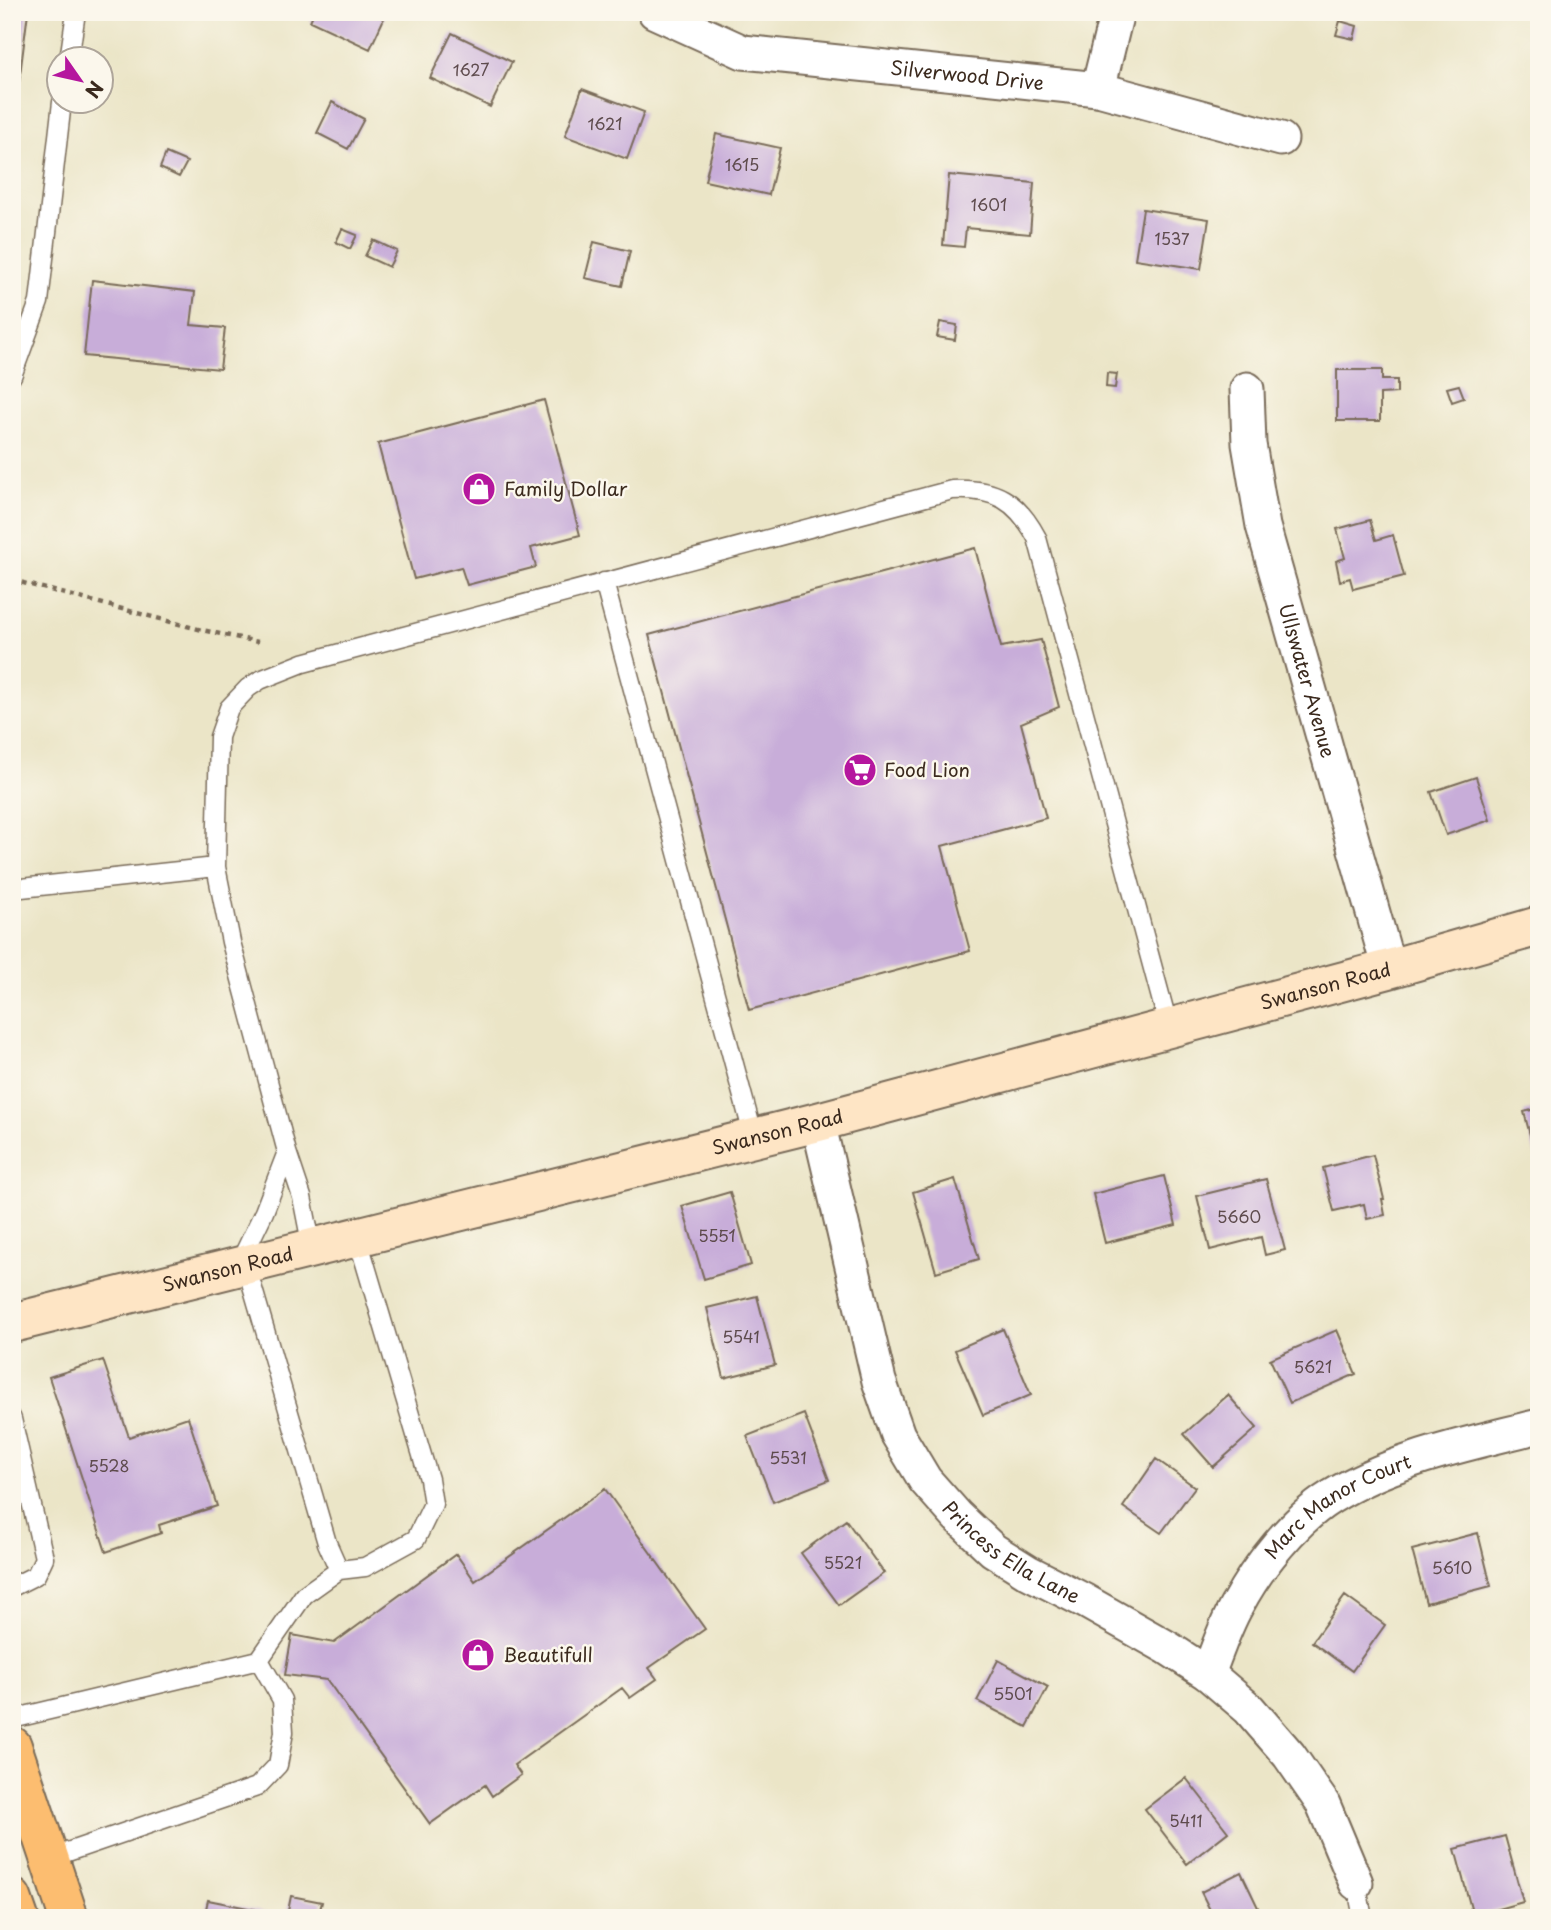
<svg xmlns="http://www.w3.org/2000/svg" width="1551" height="1930" font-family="'Playpen Sans',sans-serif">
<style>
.building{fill:#c8add9}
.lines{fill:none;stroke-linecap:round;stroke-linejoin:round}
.lane-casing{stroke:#796b59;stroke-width:21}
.street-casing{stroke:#796b59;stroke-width:37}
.secondary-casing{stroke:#796b59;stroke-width:42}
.primary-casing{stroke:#796b59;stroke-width:42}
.path{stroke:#796b59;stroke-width:4.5;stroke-dasharray:5 5;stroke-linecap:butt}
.lane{stroke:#fff;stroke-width:18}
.street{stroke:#fff;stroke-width:33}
.secondary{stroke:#fee5c5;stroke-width:38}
.primary{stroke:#fcbd6f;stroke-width:38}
.labels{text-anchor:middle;stroke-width:5;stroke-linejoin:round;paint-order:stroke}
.number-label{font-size:16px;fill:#5e4b4d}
.street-label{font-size:19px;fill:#3b2a1e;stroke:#fbf7ec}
.poi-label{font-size:19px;fill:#3b2a1e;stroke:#fbf7ec;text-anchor:start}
</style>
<rect width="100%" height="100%" fill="#fbf7ec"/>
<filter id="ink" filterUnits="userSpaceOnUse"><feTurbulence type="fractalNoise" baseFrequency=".0143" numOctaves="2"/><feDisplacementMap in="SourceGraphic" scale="14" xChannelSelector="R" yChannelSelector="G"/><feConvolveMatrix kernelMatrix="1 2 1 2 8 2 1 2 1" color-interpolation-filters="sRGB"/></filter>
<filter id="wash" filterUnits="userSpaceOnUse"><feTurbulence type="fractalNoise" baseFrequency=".00686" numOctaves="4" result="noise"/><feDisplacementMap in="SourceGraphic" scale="28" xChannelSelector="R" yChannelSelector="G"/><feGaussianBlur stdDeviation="1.57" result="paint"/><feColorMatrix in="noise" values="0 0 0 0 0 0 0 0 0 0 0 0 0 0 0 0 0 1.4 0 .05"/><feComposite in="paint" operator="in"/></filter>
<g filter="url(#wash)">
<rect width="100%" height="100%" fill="#ebe5c7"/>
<g id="blocks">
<path class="building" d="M12,12H28L14,122H12Z
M314,12H387L370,49L310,21Z
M1243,12H1279L1277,19Z
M1340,21L1357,26L1354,39L1336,35Z
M452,33L512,62L490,107L430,78Z
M582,89L644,112L627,159L565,136Z
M332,102L364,119L348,149L317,133Z
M716,134L780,148L769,195L705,181Z
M166,153L187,162L179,177L160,168Z
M949,175L1034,183L1030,234L966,228L964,247L943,245Z
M1143,209L1209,219L1201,269L1135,259Z
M342,229L357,235L350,249L336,242Z
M373,240L397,251L389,267L365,256Z
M594,242L630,251L622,286L585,278Z
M92,280L195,292L191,325L225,328L220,369L84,356Z
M940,322L957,325L955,340L937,337Z
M1337,370H1382V380H1397V393L1380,394V421H1337Z
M1107,373L1117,374L1115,388L1106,387Z
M1459,385L1464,398L1452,402L1447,388Z
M544,400L580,535L531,548L536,567L467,585L461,567L414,579L378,444Z
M1370,520L1376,540L1393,535L1404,576L1353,589L1350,578L1340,581L1336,561L1345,558L1337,529Z
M975,548L1001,647L1041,640L1059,707L1021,723L1046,818L942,846L970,951L749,1010L649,635Z
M1476,777L1490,820L1446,835L1431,792Z
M1539,1108V1166H1538L1524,1112Z
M1373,1155L1384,1199H1382L1385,1215L1367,1219L1364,1204L1334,1211L1323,1168Z
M1164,1176L1176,1225L1105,1243L1093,1194Z
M955,1179L979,1259L936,1272L913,1192Z
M1266,1179L1285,1250L1265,1255L1261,1237L1210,1250L1197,1196Z
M730,1192L751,1265L704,1279L682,1206Z
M757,1296L775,1365L724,1378L707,1308Z
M1003,1329L1031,1395L983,1415L955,1350Z
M1337,1330L1356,1374L1290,1403L1270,1359Z
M103,1360L129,1437L188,1417L217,1506L159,1525L161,1533L106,1552L49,1377Z
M1228,1395L1257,1428L1213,1467L1184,1434Z
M804,1414L829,1480L773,1502L747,1436Z
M1156,1459L1195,1487L1161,1533L1123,1507Z
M605,1489L705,1629L649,1668L657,1679L630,1698L622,1688L514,1765L521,1775L492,1796L485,1785L430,1824L327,1680L285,1675L292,1635L334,1643L456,1554L475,1581Z
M846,1520L884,1573L839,1605L801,1553Z
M1478,1533L1491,1586L1426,1603L1412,1550Z
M1345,1596L1385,1625L1352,1671L1312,1642Z
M998,1660L1048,1687L1027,1727L977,1701Z
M1186,1778L1228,1832L1187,1864L1145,1809Z
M1505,1836L1523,1902L1473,1916L1455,1849Z
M1241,1872L1263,1918H1214L1201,1892Z
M291,1896L322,1902L318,1918H204L208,1900L287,1916Z"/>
</g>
</g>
<g filter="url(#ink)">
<use href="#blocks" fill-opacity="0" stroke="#796b59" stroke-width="2"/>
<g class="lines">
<defs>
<path id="lane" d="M69,60L76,12
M12,376L39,302L62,102
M604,582L754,1138
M12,889L216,867
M312,1248L302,1197L287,1152L231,942L216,867L219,737L229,708L248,688L260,680L303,663L952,490C995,488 1017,500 1037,538L1169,1028
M239,1264L264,1212L287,1152
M246,1265L327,1543L339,1570
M12,1419L44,1558L36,1575L12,1587
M259,1660L304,1595L339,1570L365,1567L416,1539L433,1504L429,1479L357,1236
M12,1719L259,1660L282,1700L284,1732L278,1765L257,1787L50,1858
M1356,1883L1363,1918"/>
<g id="street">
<path id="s1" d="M655,12L743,52L1098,89L1281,139"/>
<path d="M1098,89L1117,12"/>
<path id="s2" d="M1247,389L1249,444L1263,526L1389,969"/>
<path id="s3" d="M818,1122L879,1381L898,1435L925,1480L957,1516L993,1550L1028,1572L1085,1601L1168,1648L1208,1674L1249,1709L1289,1755L1323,1804L1356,1883"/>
<path id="s4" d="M1208,1674C1217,1651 1225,1626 1237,1605C1257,1567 1294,1520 1331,1497C1394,1458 1469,1444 1539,1426"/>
</g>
<g id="secondary">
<path id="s5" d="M12,1323L818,1122L1389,969L1539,926"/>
</g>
<path id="primary" d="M12,1746L69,1918
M12,1898L19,1918"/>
</defs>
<use href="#lane" class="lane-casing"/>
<use href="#street" class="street-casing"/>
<use href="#secondary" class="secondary-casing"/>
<use href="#primary" class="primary-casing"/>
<path class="path" d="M12,580L202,630L258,642"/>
<use href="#lane" class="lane"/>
<use href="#street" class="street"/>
<use href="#secondary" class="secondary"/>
<use href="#primary" class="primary"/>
</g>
</g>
<defs>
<symbol id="shop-disc" viewBox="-11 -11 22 22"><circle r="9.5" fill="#b5179e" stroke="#fbf7ec"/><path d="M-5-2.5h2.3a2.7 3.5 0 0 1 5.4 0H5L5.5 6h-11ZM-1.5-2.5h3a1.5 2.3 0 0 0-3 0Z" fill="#fff"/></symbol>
<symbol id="supermarket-disc" viewBox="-11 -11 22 22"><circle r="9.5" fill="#b5179e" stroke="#fbf7ec"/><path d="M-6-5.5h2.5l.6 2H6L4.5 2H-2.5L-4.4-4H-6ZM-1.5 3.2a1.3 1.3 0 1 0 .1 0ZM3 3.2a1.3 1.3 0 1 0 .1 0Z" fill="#fff"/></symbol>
</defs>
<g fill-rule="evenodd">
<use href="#shop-disc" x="460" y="470" width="38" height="38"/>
<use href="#supermarket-disc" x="841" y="751" width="38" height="38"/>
<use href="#shop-disc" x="459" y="1636" width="38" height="38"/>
</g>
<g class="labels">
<g class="number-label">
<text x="471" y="76">1627</text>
<text x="605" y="130">1621</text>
<text x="742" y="171">1615</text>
<text x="989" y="211">1601</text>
<text x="1172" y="245">1537</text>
<text x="1239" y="1223">5660</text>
<text x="717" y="1242">5551</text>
<text x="741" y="1343">5541</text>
<text x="1313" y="1373">5621</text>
<text x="788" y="1464">5531</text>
<text x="109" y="1472">5528</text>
<text x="843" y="1569">5521</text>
<text x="1452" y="1574">5610</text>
<text x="1013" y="1700">5501</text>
<text x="1186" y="1827">5411</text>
</g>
<g class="street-label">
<text dy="7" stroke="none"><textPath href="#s1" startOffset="322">Silverwood Drive</textPath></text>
<text dy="7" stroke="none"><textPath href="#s2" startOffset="299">Ullswater Avenue</textPath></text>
<text dy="7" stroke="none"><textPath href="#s5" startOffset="1356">Swanson Road</textPath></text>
<text dy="7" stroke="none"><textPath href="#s5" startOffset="789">Swanson Road</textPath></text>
<text dy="7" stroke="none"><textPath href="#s5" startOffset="222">Swanson Road</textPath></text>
<text dy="7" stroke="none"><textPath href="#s4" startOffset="220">Marc Manor Court</textPath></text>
<text dy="7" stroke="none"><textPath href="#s3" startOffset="490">Princess Ella Lane</textPath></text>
</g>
<g class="poi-label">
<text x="504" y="496">Family Dollar</text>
<text x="884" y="777">Food Lion</text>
<text x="503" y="1662">Beautifull</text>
</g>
</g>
<rect width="1551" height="1930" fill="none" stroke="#fbf7ec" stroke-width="42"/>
<g transform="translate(80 80) rotate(124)"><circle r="33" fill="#fbf7ec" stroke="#aea59a" stroke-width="2"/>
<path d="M0-5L12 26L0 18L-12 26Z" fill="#b5179e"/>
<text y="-10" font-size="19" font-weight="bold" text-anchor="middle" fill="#3b2a1e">N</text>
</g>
</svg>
